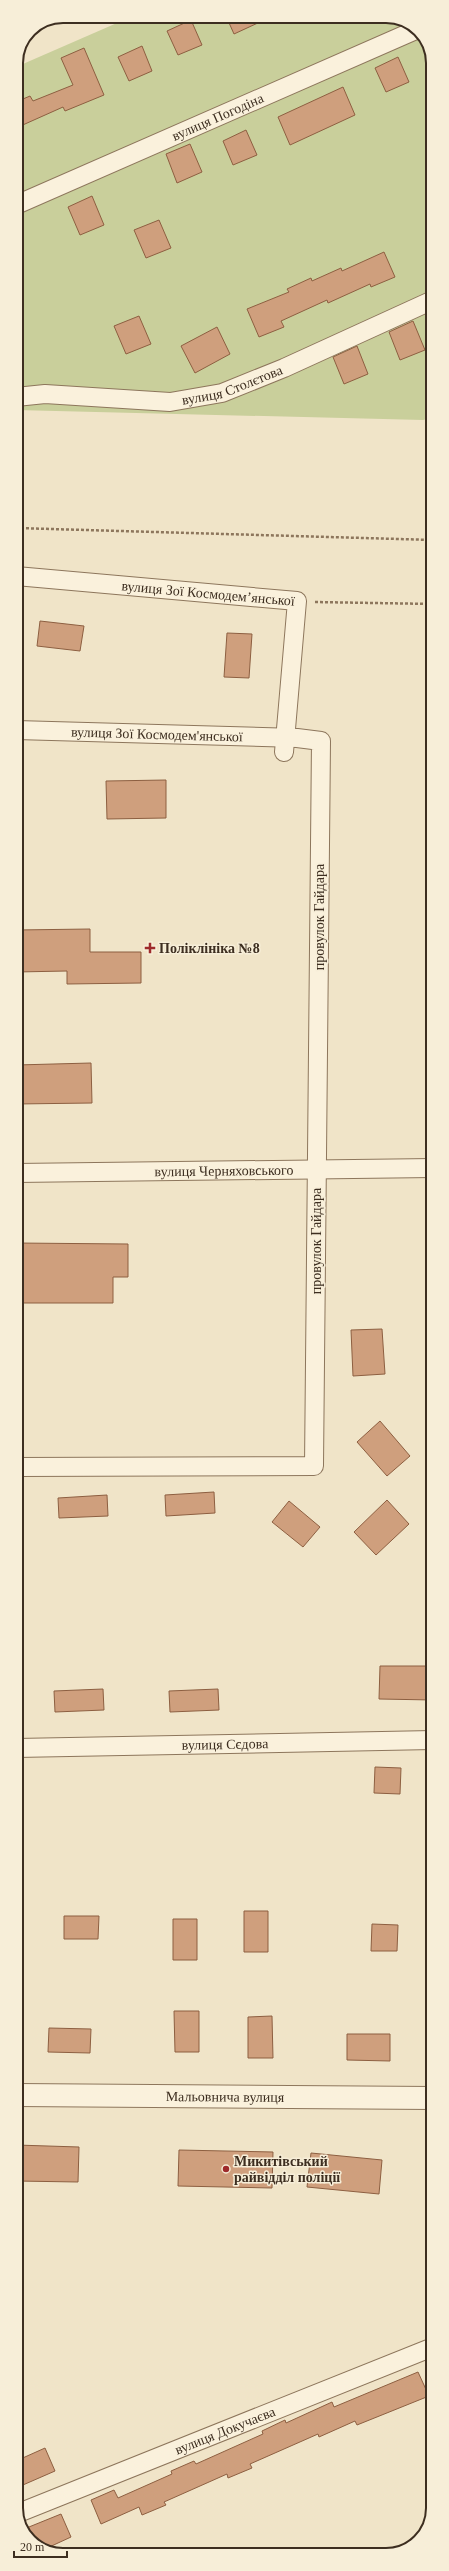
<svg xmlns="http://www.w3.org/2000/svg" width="449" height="2571" font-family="'Times New Roman',serif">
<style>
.green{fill:#c9cf9b}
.building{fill:#cf9f7d;stroke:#8d5f41}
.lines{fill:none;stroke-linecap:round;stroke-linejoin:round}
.minor-casing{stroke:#8d765c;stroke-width:20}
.tertiary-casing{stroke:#8d765c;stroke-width:24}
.path{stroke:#8d765c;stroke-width:2.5;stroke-dasharray:3 2;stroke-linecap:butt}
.minor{stroke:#faf1dc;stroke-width:18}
.tertiary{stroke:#faf1dc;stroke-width:22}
.poi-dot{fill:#9e2a2b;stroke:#f7eed8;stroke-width:1.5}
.labels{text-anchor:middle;stroke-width:3;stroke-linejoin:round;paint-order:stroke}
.street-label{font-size:14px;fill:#3d2e20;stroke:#f7eed8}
.poi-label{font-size:14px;font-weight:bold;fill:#3d2e20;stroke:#f7eed8;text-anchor:start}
.rim{fill:none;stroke:#3d2e20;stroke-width:2}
</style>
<rect width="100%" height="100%" fill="#f0e4c8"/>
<path class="green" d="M133,16H392L419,30L433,57V418L423,420L16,410V67Z"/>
<path class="building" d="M226,16H273L234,34Z
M191,20L202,45L178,55L167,31Z
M142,46L152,71L129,81L118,57Z
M84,48L104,95L65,111L63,107L16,128V102L30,96L33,101L73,85L61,58Z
M398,57L409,82L386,92L375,68Z
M343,87L355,115L290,145L278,117Z
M246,130L257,155L233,165L223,141Z
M190,144L202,172L177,183L166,154Z
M92,196L104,225L80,235L68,207Z
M159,220L171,248L146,258L134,230Z
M384,252L395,277L371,287L370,284L328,303L327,300L281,321L284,327L259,337L247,309L289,292L287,289L311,278L312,281L341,268L342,271Z
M139,316L151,344L126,354L114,326Z
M413,321L425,350L400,360L389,332Z
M217,327L230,354L195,373L181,346Z
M357,346L368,374L344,384L333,357Z
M40,621L84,626L80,651L37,646Z
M227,633L252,634L249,678L224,677Z
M166,780V818L107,819L106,781Z
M90,929V952H141V983L67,984V971L16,972V930Z
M91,1063L92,1103L16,1104V1065Z
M16,1243L128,1244V1277H113V1303H16Z
M382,1329L385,1374L353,1376L351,1330Z
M380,1421L410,1456L387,1476L357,1442Z
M214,1492L215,1513L166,1516L165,1495Z
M107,1495L108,1516L59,1518L58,1498Z
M387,1500L409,1524L376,1555L354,1532Z
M289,1501L320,1527L303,1547L272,1522Z
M380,1666H433V1700L379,1699Z
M103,1689L104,1710L55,1712L54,1691Z
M218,1689L219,1710L170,1712L169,1691Z
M375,1767L401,1768L400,1794L374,1793Z
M244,1911H268V1952H244Z
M64,1916H99L98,1939H64Z
M173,1919H197V1960H173Z
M372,1924L398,1925L397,1951H371Z
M174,2011H199V2052H175Z
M272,2016L273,2058H248V2017Z
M49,2028L91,2029L90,2053L48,2052Z
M347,2034H390V2061L347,2060Z
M16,2145L79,2147L78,2182L16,2181Z
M179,2150L273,2152L272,2188L178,2186Z
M311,2153L382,2160L379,2194L307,2187Z
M418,2372L429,2396L357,2425L355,2421L319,2437L318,2434L250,2464L252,2468L228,2478L227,2474L164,2502L166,2505L142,2515L139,2507L101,2524L91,2500L114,2490L118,2498L172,2474L171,2471L194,2461L196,2464L263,2434L262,2431L285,2420L286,2423L332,2402L334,2407Z
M45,2448L55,2471L16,2488V2461Z
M61,2514L71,2537L45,2549L30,2541L24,2529Z"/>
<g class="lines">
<defs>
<g id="minor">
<path id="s1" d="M16,205L418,29"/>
<path id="s2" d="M16,397L45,394L170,402L222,393L284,368L433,300"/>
<path id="s3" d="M16,576L297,601L284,752"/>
<path id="s4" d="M16,730L297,738L321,741L314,1466L16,1467"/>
<path id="s5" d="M16,1173L433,1168"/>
<path id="s6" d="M16,1748L433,1740"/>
<path id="s7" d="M16,2514L433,2347"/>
</g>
<g id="tertiary">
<path id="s8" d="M16,2095L433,2098"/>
</g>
</defs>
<use href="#minor" class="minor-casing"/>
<use href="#tertiary" class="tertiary-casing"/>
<path class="path" d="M16,528L433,540
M315,602L433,604"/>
<use href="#minor" class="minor"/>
<use href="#tertiary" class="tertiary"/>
</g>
<g class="poi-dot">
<path d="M148 942h4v4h4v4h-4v4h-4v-4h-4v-4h4z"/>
<circle cx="226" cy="2169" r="4"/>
</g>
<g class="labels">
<g class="street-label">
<text dy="5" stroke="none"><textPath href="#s1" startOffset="220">вулиця Погодіна</textPath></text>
<text dy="5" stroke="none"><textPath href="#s2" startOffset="219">вулиця Столєтова</textPath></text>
<text dy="5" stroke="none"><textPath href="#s3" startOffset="193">вулиця Зої Космодем’янської</textPath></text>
<text dy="5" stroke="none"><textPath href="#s4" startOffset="141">вулиця Зої Космодем'янської</textPath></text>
<text transform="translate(319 917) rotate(-90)" y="5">провулок Гайдара</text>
<text dy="5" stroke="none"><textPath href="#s5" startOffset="208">вулиця Черняховського</textPath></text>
<text transform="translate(316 1241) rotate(-90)" y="5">провулок Гайдара</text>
<text dy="5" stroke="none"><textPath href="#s6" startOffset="209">вулиця Сєдова</textPath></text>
<text dy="5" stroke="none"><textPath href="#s8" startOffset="209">Мальовнича вулиця</textPath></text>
<text dy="5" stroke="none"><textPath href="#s7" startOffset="225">вулиця Докучаєва</textPath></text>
</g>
<g class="poi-label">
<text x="159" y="953">Поліклініка №8</text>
<text x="234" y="2166">Микитівський<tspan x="234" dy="16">райвідділ поліції</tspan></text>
</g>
</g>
<path d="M0 0H449V2571H0ZM63 23H386A40 40 0 0 1 426 63V2508A40 40 0 0 1 386 2548H63A40 40 0 0 1 23 2508V63A40 40 0 0 1 63 23Z" fill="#f7eed8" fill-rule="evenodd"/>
<path class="rim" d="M63 23H386A40 40 0 0 1 426 63V2508A40 40 0 0 1 386 2548H63A40 40 0 0 1 23 2508V63A40 40 0 0 1 63 23Z"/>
<path d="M14 2551v6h53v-6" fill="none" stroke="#3d2e20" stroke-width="2"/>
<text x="20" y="2551" font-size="12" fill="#3d2e20" stroke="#f7eed8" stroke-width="3" paint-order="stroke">20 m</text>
</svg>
